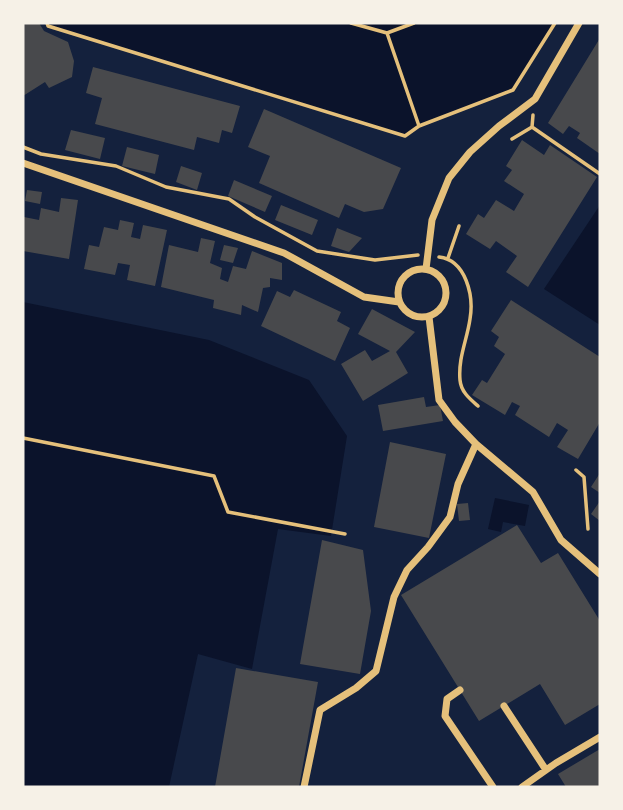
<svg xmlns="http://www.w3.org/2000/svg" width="623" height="810" font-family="'DejaVu Sans',sans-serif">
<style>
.water{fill:#0b132b}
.building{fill:#48494c}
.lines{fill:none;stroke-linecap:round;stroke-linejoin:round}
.path{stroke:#e5c07b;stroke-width:3.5}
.minor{stroke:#e5c07b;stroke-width:7}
</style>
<rect width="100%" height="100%" fill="#14213d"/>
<path class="water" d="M47,23H555L513,90L419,126L405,136L48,26Z
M600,205V325L544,289Z
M23,302L209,340L309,380L347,436L331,536L278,529L252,669L198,654L169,787H23Z
M495,498L529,505L525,526L503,522L501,532L488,529Z"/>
<path class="building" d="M23,23H39L44,31L68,42L74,61L72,77L49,88L45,82L23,96Z
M600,38V154L577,138L580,133L569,126L563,134L548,123Z
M93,67L240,106L232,133L222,130L219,143L197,137L194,150L95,124L102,98L86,93Z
M264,109L401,168L383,209L364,212L345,204L339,218L259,183L270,156L248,147Z
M71,130L105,138L100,159L65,150Z
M522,140L544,155L550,145L597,177L528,287L506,272L517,256L496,241L490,249L466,234L478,214L484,218L496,200L514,211L524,194L504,181L512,170L506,166Z
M127,147L159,155L155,174L122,166Z
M181,166L202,173L197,190L176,182Z
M234,180L272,196L265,212L228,196Z
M27,190L42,192L40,204L25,201Z
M61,198L78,200L69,259L23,251L24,217L39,220L41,208L59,212Z
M281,205L318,220L312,235L275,220Z
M120,220L134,223L131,237L140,239L143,225L167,230L155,286L127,280L130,265L118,263L115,275L84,269L89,245L99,247L104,227L118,230Z
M337,228L362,238L349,252L331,246Z
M201,238L215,241L210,263L222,268L220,279L228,282L233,266L246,269L252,251L282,263V280L270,278V287L263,288L258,312L242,305L241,315L213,308L214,300L161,287L169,245L198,252Z
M224,245L238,248L233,263L220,260Z
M294,290L341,312L337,321L350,328L335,361L261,326L277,291L290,297Z
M511,300L600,357V422L578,459L557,447L568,430L557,423L549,437L515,415L520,406L512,402L505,415L472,395L482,380L487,383L505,354L494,346L499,337L491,331Z
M372,309L415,332L396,352L408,373L363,401L341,364L365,350L372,361L390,351L358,334Z
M424,397L426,407L440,405L443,421L383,431L378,405Z
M390,442L446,454L429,538L374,527Z
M600,473V493L591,487Z
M600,501V521L591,514Z
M468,503L470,520L459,521L457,504Z
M517,525L541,563L558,553L600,621V704L565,725L540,684L479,721L401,595Z
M322,540L363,550L371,611L360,674L300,664Z
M236,668L318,682L299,787H215Z
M600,749V787H566L558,774Z"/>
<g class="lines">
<path class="path" d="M47,23L48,26L405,136L419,126L513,90L555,23
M351,23L387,33L414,23
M387,33L419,126
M533,115L532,127L600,174
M512,139L532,127
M23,147L41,154L116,166L166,187L229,199L255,217L317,251L375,260L418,255
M439,257C466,260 474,296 470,319C467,340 458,358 460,380C461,392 470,399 478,406
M448,258L459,226
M23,438L214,476L228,512L345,534
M576,470L584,477L588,529"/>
<path class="minor" d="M23,163L284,253L364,297L399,302
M398 293a24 24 0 1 1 48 0a24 24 0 1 1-48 0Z
M426,269L432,220L449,178L470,152L499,126L535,99L579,23
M429,317L439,400L455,422L476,444L533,492L561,540L600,574
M460,690L447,699L445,716L493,787
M504,706L546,770
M304,787L320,710L356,688L376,671L394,597L407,570L428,547L450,517L458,484L476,444
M522,787L556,763L600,737"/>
</g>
<rect width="623" height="810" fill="none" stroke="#f6f1e7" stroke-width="49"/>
</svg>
